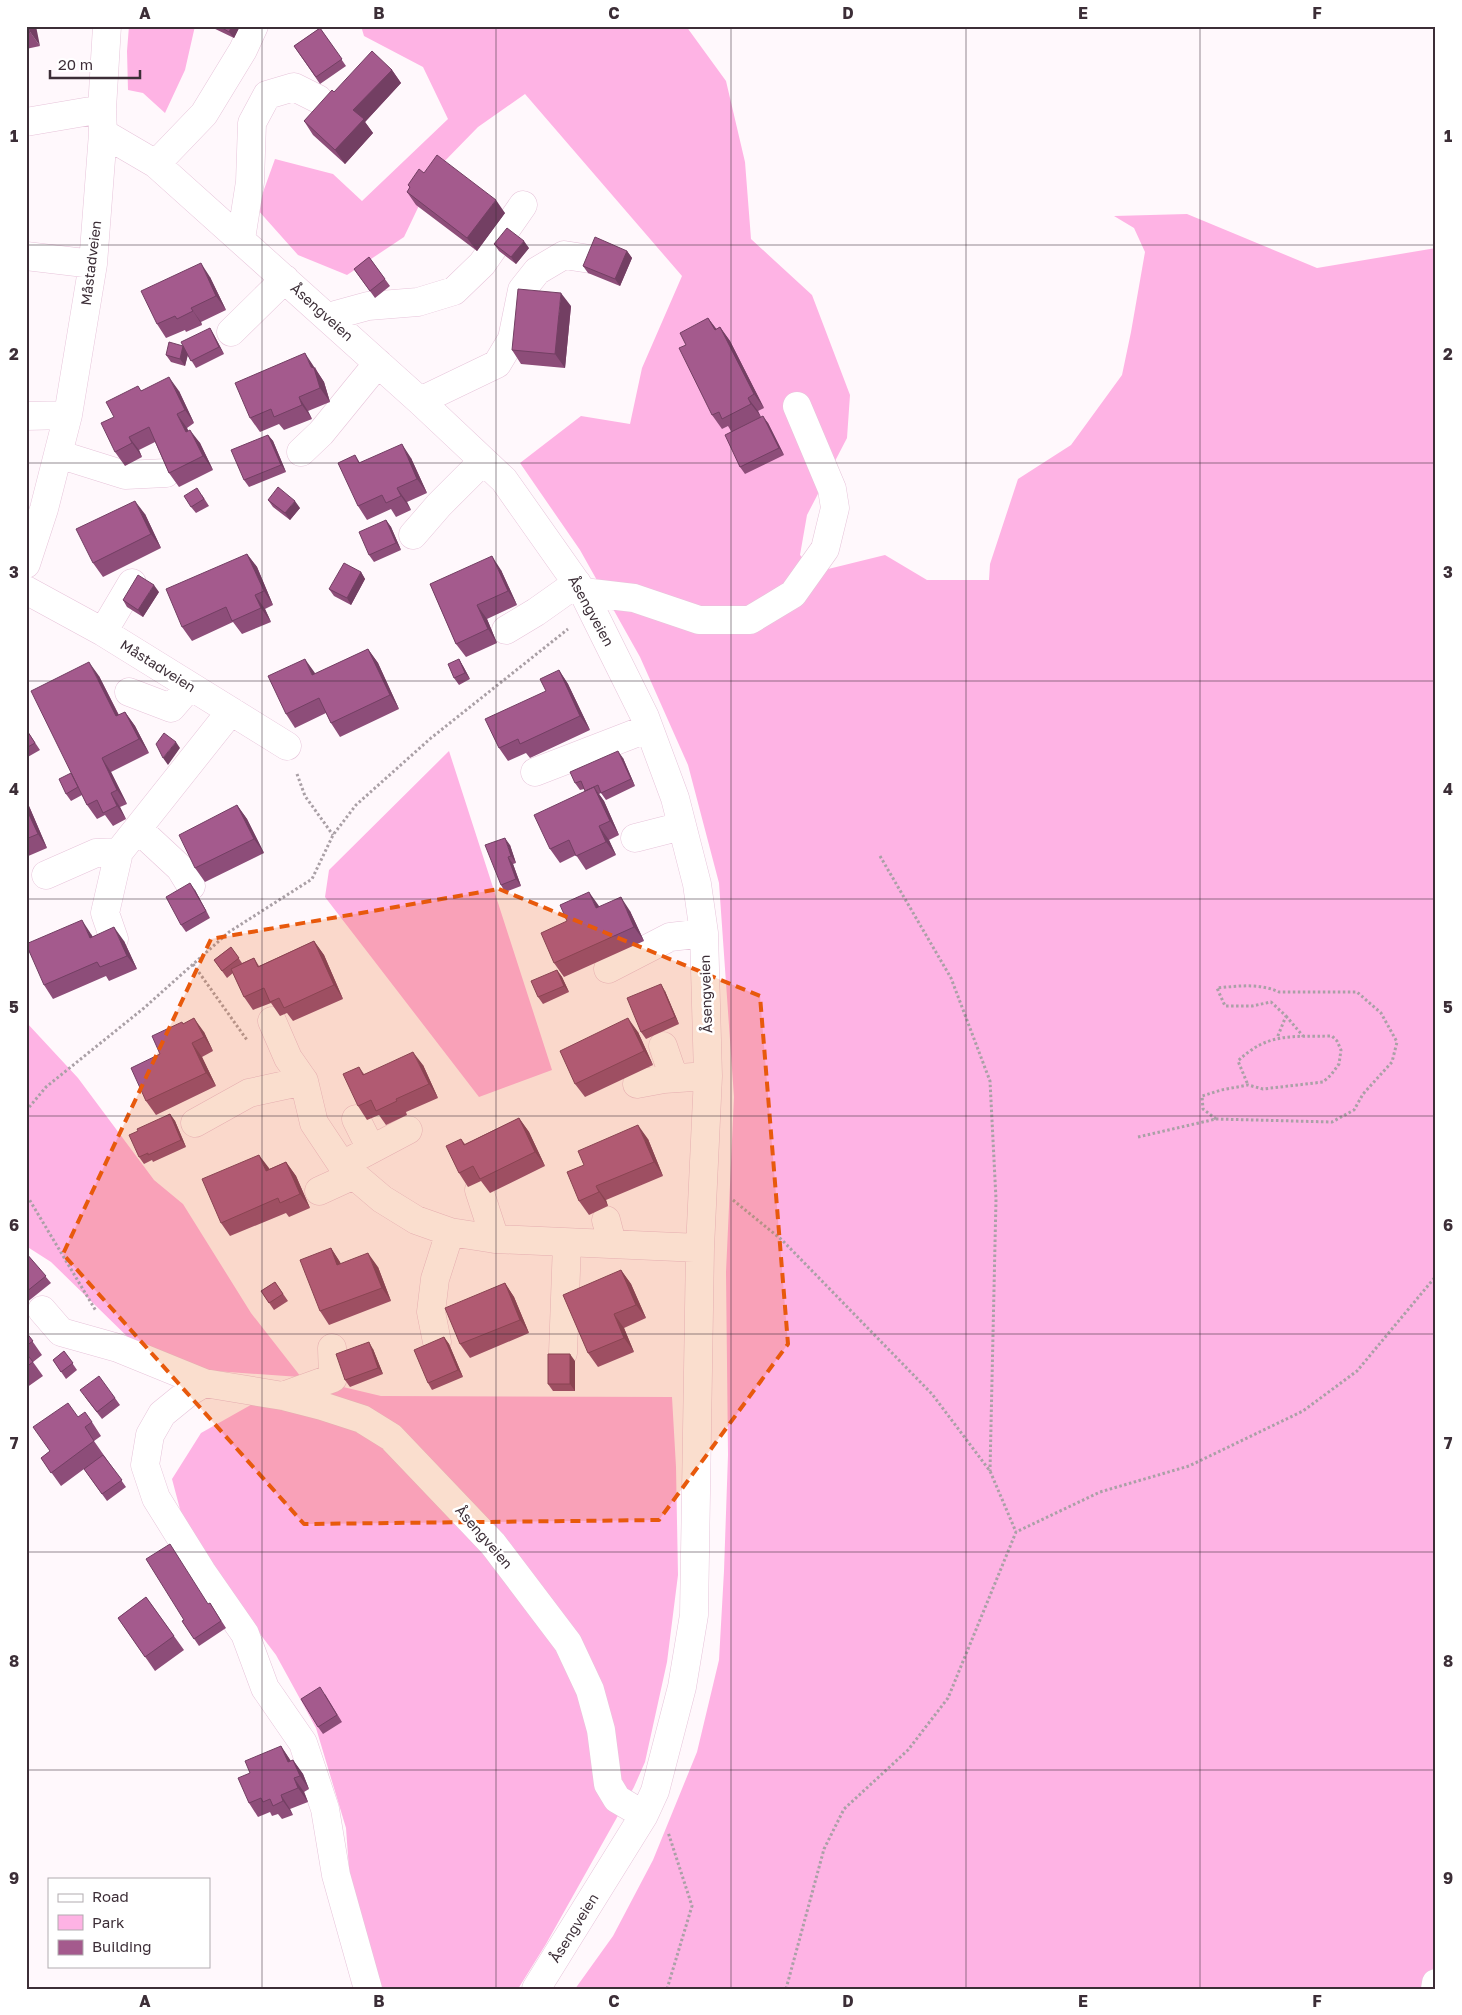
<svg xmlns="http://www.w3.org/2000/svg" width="1462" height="2015" font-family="'Golos Text',sans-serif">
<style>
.green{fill:#feb3e4}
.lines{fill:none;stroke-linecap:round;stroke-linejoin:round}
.minor-casing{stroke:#e7c4da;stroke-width:29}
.path{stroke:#aaa0a6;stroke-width:3;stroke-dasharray:2.5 2.5;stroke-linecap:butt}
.minor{stroke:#fff;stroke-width:28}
.wall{fill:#8d4d79}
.shaded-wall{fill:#733f63}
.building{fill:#a45a8d;stroke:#733f63}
.marked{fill:#e8590c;fill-opacity:0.2;stroke:#e8590c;stroke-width:4;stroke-dasharray:10 6;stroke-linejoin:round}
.grid{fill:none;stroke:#3c2e37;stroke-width:1;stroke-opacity:0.55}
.labels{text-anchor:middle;stroke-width:5;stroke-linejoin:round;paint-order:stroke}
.street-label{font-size:14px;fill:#3c2e37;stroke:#fff}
.neatline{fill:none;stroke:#3c2e37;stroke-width:2}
.grid-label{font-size:16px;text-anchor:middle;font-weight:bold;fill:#3c2e37}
</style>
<rect width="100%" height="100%" fill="#fff8fc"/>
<path class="green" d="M129,26H195L185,70L165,113L143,93L128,90L127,51Z
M361,26H686L726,81L745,162L751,239L812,295L850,395L847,438L807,515L800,555L816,572L885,555L927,580H989L990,564L1018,479L1071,445L1122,375L1131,332L1145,252L1134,228L1114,216L1187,214L1317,268L1436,248V1989H575L613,1936L653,1860L697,1752L719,1660L724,1571L728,1455L726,1272L734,1097L719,883L688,765L640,657L580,550L520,463L581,416L630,424L642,368L682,276L525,94L478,127L436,170L404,237L347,275L298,255L257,209L275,159L333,174L362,201L448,119L423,67L364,36Z
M449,751L552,1070L479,1097L325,897L329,870Z
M26,1022L78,1078L154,1180L183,1204L251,1313L301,1377L381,1396L672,1397L676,1467L678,1575L667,1662L645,1762L634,1787L546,1944L518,1989H382L350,1883L346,1828L316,1728L276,1655L225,1588L181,1513L172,1479L201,1433L300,1377L201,1370L139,1348L51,1262L26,1246Z"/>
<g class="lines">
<defs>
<path id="minor" d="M26,122L102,109
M103,133L156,164L420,401L504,480L583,592L645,717L675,798L697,884L704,933L708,1076L700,1248L694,1615L682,1687L655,1791L644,1815L536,1989
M156,164L204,114L243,50L254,26
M241,239L250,182L252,123L267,95L294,87L318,99
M26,256L93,264
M328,317L368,306L418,302L454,291L482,264L523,205
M231,332L285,279
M420,401L497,364L512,339L522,290L537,271L564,255L590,259
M26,416L68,415
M301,452L321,433L378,363
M58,454L125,475L166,473
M413,535L439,505L483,461
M26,564L44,509L68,415L93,264L103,133L102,109L107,26
M26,590L103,632L287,746
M583,592L634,598L699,620H750L793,594L825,549L835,508L832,489L797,406
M506,630L536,612L577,583
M103,632L132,583
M129,692L171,708L190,686
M535,772L649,728
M138,829L180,868L191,886
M635,838L682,826
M46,875L96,853L119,852
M114,939L105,913L119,852L231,711
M608,969L670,937L704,933
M272,1021L288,1058L304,1081L314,1123L342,1165L382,1199L416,1220L450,1232L495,1239L700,1248
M663,1046L674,1078
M637,1084L664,1079L708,1076
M356,1119L371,1149
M195,1123L249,1093L304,1081
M342,1165L408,1130
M479,1190L495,1239
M319,1191L354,1175
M606,1220L612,1243
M42,1310L61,1332L118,1348L204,1383L283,1396L322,1406L362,1419L391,1437L493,1544L568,1643L590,1690L601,1730L608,1784L617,1799L644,1815
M437,1342L431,1312L435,1279L450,1232
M563,1353L567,1243
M204,1383L189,1392L162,1414L150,1435L145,1465L156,1498L202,1572L245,1634L265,1688L303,1743L325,1809L336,1875L368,1989
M283,1396L333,1378L332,1348
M1435,1989L1436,1983"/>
</defs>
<use href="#minor" class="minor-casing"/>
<path class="path" d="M297,774L305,796L333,835
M880,856L951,978L990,1081L996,1199L990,1471
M193,964L247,1040
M1286,1016L1303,1036
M26,1111L46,1087L144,1008L229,932L312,879L333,835L356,805L431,738L568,629
M1216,1119L1203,1109L1202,1096L1221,1090L1248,1085L1263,1089L1323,1082L1331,1075L1339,1064L1341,1050L1337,1041L1332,1036C1292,1037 1268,1032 1238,1061L1248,1085
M1138,1137L1216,1119L1332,1122L1354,1110L1363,1094L1392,1062L1397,1042L1381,1013L1357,992H1279C1260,983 1238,986 1217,988L1225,1006H1252L1271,1002L1286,1016L1277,1038
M26,1197L29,1199L96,1311
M733,1200L782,1240L932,1394L990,1471L1016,1532
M667,1989L692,1906L668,1832
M786,1989L824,1849L844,1809L908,1750L948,1698L1016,1532L1100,1492L1189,1466L1303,1411L1357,1371L1436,1276"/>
<use href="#minor" class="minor"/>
</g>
<path class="wall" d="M26,26L40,46L26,49Z
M209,26H240L234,38Z
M320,28L346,66L320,84L294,46Z
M392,70L401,83L365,122L373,133L345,164L313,135L304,121L334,92Z
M424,173L505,213L477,251L416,205L407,192L410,188L408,185Z
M494,244L529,248L516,264L499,251Z
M627,251L632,258L620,286L588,273L583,266Z
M369,257L390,286L375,298L354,269Z
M210,277L226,310L201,322L202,325L186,332L185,330L166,338L157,324Z
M571,306L565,368L521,364L512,350Z
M708,318L716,329L720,327L730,341L764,408L758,411L761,417L768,423L784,455L745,474L740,467L731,431L728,426L722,429L712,415Z
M210,328L214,335L224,354L196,368L188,355L185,366L171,362L166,355L183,346Z
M315,367L317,371L324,382L330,402L308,411L312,419L284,430L279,424L260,432L250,418Z
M142,390L179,391L194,423L187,428L188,431L200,443L213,470L179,487L169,473L155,442L139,450L142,457L125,466L115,452L114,417Z
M268,435L273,441L286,472L249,487L244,480Z
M355,455L360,463L411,458L427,493L407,502L411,510L396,517L391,509L367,520L358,506Z
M202,495L209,506L196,513L191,507Z
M268,500L300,508L290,520L273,507Z
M145,514L161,548L103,577L93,563Z
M386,520L391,527L401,550L374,562L369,555Z
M247,554L257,567L273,605L265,609L271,622L242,634L233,622L192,641L182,627Z
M501,570L517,605L487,619L497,643L466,657L456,644L430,584Z
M361,572L365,579L351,605L334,596L329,589Z
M159,592L143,617L127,607L123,600Z
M368,649L378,663L399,709L340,737L331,723L326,713L295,728L286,714L315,674Z
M459,659L463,666L470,679L459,685L454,678Z
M559,670L568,684L590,730L530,758L526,753L508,761L499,748L546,691Z
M99,676L119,715L125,712L135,726L149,753L111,772L127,804L120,807L126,819L113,826L105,815L97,819L87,805L82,795L71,801L66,794Z
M26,729L40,750L26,758Z
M623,758L635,786L606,800L601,793L599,794L604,801L619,835L609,840L616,855L586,870L576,855L560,863L550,849L585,791L584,789L580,790L575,783Z
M26,799L47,848L26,857Z
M237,805L247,819L264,853L205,882L195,868Z
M510,845L516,863L513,864L521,886L505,892L501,885Z
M195,890L210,918L186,932L181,925Z
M599,907L630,911L644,941L564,977L554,963Z
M91,934L93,937L124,941L137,969L109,981L106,976L53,999L44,985Z
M314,941L324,955L343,999L293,1021L287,1013L280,1016L271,1003L253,1010L244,997L233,973L227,978L214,960L231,947L242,963L254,958L259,966Z
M557,970L562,977L569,992L543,1004L538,997Z
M665,991L679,1024L646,1039L641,1032Z
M183,1023L204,1032L213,1051L202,1057L216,1086L156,1115L146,1101L160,1054Z
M638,1032L653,1065L585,1097L575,1084Z
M423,1065L438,1098L406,1112L407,1115L386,1125L379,1115L367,1120L358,1106L359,1067L364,1074Z
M170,1114L175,1121L186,1147L153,1162L152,1160L144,1164L139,1157L138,1131Z
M519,1118L529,1132L545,1166L490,1193L481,1181L468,1187L459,1173L461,1139L465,1144Z
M648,1139L663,1176L606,1200L608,1206L589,1215L579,1201Z
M286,1162L296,1176L310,1208L289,1217L286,1213L230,1236L221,1223L269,1169Z
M331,1248L341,1264L378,1267L391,1301L329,1325L320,1311Z
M26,1253L51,1283L26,1303Z
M621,1270L631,1284L646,1318L624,1328L634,1352L598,1367L588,1353Z
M275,1282L288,1301L274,1310L261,1291Z
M505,1283L514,1297L529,1333L470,1358L460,1344Z
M26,1332L42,1355L33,1362L43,1376L26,1388Z
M444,1337L449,1344L463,1377L432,1390L428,1383Z
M373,1349L383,1374L350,1387L345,1380Z
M64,1351L77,1370L66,1379L53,1360Z
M575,1361V1391H553L548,1384Z
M85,1397L115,1398L120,1405L102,1419Z
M78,1417L92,1422L101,1436L94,1441L126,1487L107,1501L84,1469L61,1486L41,1458L50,1451Z
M146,1597L184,1650L155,1671L118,1618Z
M210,1603L226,1628L199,1646L182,1621Z
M325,1694L342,1722L323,1734L318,1727Z
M281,1746L291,1761L293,1760L303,1774L309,1789L304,1792L308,1802L290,1809L293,1815L282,1819L278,1814L272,1816L270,1812L258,1817L249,1803L250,1773Z"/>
<path class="shaded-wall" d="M29,26H36L40,46L30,32Z
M232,26H240L234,38L229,32Z
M392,70L401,83L365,122L373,133L345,164L335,150L353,110Z
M496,200L505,213L477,251L467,238Z
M524,241L529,248L516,264L511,257Z
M627,251L632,258L620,286L615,279Z
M201,263L210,277L226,310L216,296Z
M561,293L571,306L565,368L555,354Z
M191,308L201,322L202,325L193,311Z
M708,318L718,331L715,330Z
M720,327L730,341L764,408L754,394Z
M210,328L214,335L224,354L219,347Z
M183,346L188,353L185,366L180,359Z
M305,353L324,382L330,402L320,388Z
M169,377L179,391L194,423L185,410Z
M299,397L308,411L312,419L302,405Z
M748,398L758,411L761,417L751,404Z
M177,414L187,428L195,445L186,432Z
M763,416L768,423L784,455L779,448Z
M190,430L200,443L213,470L203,456Z
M268,435L273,441L286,472L281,465Z
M129,437L139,450L142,457L132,443Z
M402,444L411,458L427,493L417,479Z
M397,488L407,502L411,510L401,496Z
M135,501L145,514L161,548L151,534Z
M295,501L300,508L290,520L285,513Z
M386,520L391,527L401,550L396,543Z
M247,554L257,567L273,605L264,591Z
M492,556L501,570L517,605L508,591Z
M361,572L365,579L351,605L347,598Z
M154,585L159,592L143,617L138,610Z
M255,595L265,609L271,622L261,608Z
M477,605L487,619L497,643L488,629Z
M368,649L378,663L399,709L390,695Z
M305,659L315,673L322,689L312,675Z
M459,659L463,666L470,679L465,673Z
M89,662L99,676L126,730L116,716Z
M559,670L568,684L590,730L580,716Z
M125,712L135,726L149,753L139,739Z
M176,742L180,748L168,765L163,758Z
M618,751L623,758L635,786L631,779Z
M102,758L111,772L127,804L117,790Z
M594,787L604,801L619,835L610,821Z
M111,793L120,807L126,819L117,806Z
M26,799L47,848L38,834L26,808Z
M237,805L247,819L264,853L254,839Z
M599,826L609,840L616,855L606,842Z
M505,838L510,845L516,863L511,856Z
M508,857L513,864L521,886L516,879Z
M190,883L195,890L210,918Z
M589,892L599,906L606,922L596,908Z
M621,897L630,911L644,941L634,927Z
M82,920L91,934L99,952L90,938Z
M114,927L124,941L137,969L127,956Z
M314,941L324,955L343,999L334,985Z
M557,970L562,977L569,992L564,986Z
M661,984L665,991L679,1024L675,1017Z
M194,1018L204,1032L213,1051L204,1037Z
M628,1018L638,1032L653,1065L644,1051Z
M192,1043L202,1057L216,1086L206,1073Z
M413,1052L423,1065L438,1098L429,1084Z
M170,1114L175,1121L186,1147L181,1140Z
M519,1118L529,1132L545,1166L535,1152Z
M638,1125L648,1139L663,1176L654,1162Z
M259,1155L269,1168L276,1185L266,1171Z
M286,1162L296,1176L310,1208L300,1194Z
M596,1186L606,1200L608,1206L599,1192Z
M331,1248L340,1262L347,1279L337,1265Z
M368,1253L378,1267L391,1301L382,1288Z
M621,1270L631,1284L646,1318L636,1305Z
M505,1283L514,1297L529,1333L520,1320Z
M614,1314L624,1328L634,1352L624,1338Z
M444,1337L449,1344L463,1377L458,1370Z
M369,1342L373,1349L383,1374L378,1368Z
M570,1354L575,1361V1391L570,1384Z
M281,1746L290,1760L297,1776L288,1762Z
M293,1760L303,1774L309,1789L300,1776Z
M294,1778L304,1792L308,1802L298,1788Z
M281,1795L290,1809L293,1815L283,1801Z"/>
<path class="building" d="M26,26H29L30,32L26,33Z
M219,26H232L229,32Z
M320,28L342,59L316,77L294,46Z
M372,51L392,70L353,110L364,119L335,150L304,121L332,90L334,92Z
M437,155L496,200L467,238L407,192L410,187L408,185L419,169L424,173Z
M507,228L524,241L511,257L494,244Z
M595,237L627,251L615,279L583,266Z
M369,257L385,279L370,291L354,269Z
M201,263L216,296L191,308L193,311L177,319L175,316L157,324L141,291Z
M518,289L561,293L555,354L512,350Z
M708,318L715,330L720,327L754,394L748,398L751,404L722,419L719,412L712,415L679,348L686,345L680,333Z
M210,328L219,347L191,361L181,342Z
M169,342L183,346L180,359L166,355Z
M305,353L311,367L314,368L320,388L299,397L302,405L274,417L271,409L250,418L235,383Z
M169,377L185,410L177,414L186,432L190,430L203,456L169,473L149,427L129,437L132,443L115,452L101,423L114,417L106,402L138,386L141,391Z
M763,416L779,448L740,467L725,435Z
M268,435L281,465L244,480L231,450Z
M402,444L417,479L397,488L401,496L386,503L382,495L358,506L338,463L355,455L359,463Z
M278,487L295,501L285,513L268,500Z
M197,488L204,499L191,507L184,496Z
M135,501L151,534L93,563L76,529Z
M386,520L396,543L369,555L359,532Z
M247,554L264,591L255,595L261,608L232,621L226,607L182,627L166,589Z
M492,556L508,591L477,605L488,629L456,644L430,584Z
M344,563L361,572L347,598L329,589Z
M138,575L154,585L138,610L123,600Z
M368,649L390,695L331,723L319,698L286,714L268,676L305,659L312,675Z
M459,659L465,673L454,678L448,664Z
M89,662L116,716L125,712L139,739L102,758L117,790L111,793L117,806L103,813L97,800L87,805L31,691Z
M559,670L580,716L520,744L518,739L499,748L485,719L546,691L540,679Z
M26,729L35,743L26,748Z
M164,733L176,742L163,758L156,744Z
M618,751L631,779L601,793L598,785L585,791L581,781L575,783L570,772Z
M71,773L78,787L66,794L59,779Z
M594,787L610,821L599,826L606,842L576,856L569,840L550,849L534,815Z
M237,805L254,839L195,868L179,835Z
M26,808L38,834L26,839Z
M505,838L511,856L508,857L516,879L501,885L485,845Z
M190,883L206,911L181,925L166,897Z
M589,892L596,908L621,897L634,927L554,963L541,933L567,921L560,905Z
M82,920L90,938L114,927L127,956L100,967L97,962L44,985L26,944Z
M314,941L334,985L284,1008L279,998L270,1002L264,988L244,997L231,969L254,958L258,967Z
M231,947L239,958L222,971L214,960Z
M557,970L564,986L538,997L531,981Z
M661,984L675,1017L641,1032L627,998Z
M194,1018L204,1037L192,1043L206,1073L146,1101L131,1068L160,1054L152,1036L182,1022L183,1024Z
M628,1018L644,1051L575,1084L560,1051Z
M413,1052L429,1084L396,1099L397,1101L376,1111L371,1100L358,1106L343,1074L359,1067L363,1075Z
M170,1114L181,1140L148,1155V1153L139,1157L129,1135L138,1131L137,1129Z
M519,1118L535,1152L480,1179L473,1166L459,1173L446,1146L461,1139L464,1145Z
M638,1125L654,1162L596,1186L599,1192L579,1201L567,1172L584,1165L578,1151Z
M259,1155L266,1171L286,1162L300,1194L280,1203L278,1198L221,1223L202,1179Z
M331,1248L337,1265L368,1253L382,1288L320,1311L300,1260Z
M26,1253L46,1276L26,1292Z
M621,1270L636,1305L614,1314L624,1338L588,1353L563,1295Z
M275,1282L283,1294L269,1303L261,1291Z
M505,1283L520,1320L460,1344L445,1308Z
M26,1332L33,1341L26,1346Z
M444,1337L458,1370L428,1383L414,1350Z
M369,1342L378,1368L345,1380L336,1354Z
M64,1351L73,1363L61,1372L53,1360Z
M26,1353L33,1362L26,1367Z
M548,1354H570V1384H548Z
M99,1376L115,1398L97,1412L80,1390Z
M68,1403L78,1417L85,1412L92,1422L85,1427L94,1441L51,1473L41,1458L50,1451L33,1427Z
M103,1455L122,1480L102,1494L84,1469Z
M170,1544L208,1604L210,1603L221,1621L194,1639L182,1621L184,1620L146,1559Z
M146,1597L174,1636L145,1657L118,1618Z
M320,1687L337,1715L318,1727L301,1699Z
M281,1746L288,1762L293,1760L300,1776L294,1778L298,1788L281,1795L283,1801L273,1806L270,1799L263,1802L261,1798L249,1803L238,1778L250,1773L245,1761Z"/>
<path class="marked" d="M499,889L760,996L788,1344L659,1520L304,1524L63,1254L211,939Z"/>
<path class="grid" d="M262,26V1989M496,26V1989M731,26V1989M966,26V1989M1200,26V1989M26,245H1436M26,463H1436M26,681H1436M26,899H1436M26,1116H1436M26,1334H1436M26,1552H1436M26,1770H1436"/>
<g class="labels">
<g class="street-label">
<text transform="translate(91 263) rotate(-83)" y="5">Måstadveien</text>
<text transform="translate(322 312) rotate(42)" y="5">Åsengveien</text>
<text transform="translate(591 611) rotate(61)" y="5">Åsengveien</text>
<text transform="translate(158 666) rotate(32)" y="5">Måstadveien</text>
<text transform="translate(706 994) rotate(-92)" y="5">Åsengveien</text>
<text transform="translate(484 1537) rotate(49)" y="5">Åsengveien</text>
<text transform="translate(574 1928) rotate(-58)" y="5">Åsengveien</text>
</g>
</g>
<rect width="1462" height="2015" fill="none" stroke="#ffffff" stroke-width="55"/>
<rect x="48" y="1878" width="162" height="90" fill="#ffffff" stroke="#b1abaf"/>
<rect x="58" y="1894" width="25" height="8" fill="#ffffff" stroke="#b1abaf"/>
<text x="92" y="1902" font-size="15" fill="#3c2e37">Road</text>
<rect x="58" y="1915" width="25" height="15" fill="#feb3e4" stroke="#b1abaf"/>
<text x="92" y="1928" font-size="15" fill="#3c2e37">Park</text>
<rect x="58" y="1940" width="25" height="15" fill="#a45a8d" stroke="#b1abaf"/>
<text x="92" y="1952" font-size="15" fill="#3c2e37">Building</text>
<path d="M50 70v8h90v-8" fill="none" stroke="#3c2e37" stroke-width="2.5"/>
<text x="58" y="70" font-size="15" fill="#3c2e37" stroke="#ffffff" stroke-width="4" paint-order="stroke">20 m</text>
<rect x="28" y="28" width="1406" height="1960" class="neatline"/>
<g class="grid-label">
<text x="145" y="19">A</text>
<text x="379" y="19">B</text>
<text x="614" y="19">C</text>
<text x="848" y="19">D</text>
<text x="1083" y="19">E</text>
<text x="1317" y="19">F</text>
<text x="14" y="142">1</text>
<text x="1448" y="142">1</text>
<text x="14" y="360">2</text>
<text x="1448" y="360">2</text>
<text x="14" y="578">3</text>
<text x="1448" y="578">3</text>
<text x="14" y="795">4</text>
<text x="1448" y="795">4</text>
<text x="14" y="1013">5</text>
<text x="1448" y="1013">5</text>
<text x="14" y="1231">6</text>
<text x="1448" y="1231">6</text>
<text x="14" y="1449">7</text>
<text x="1448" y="1449">7</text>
<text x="14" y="1667">8</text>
<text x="1448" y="1667">8</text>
<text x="14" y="1884">9</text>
<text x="1448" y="1884">9</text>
<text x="145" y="2007">A</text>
<text x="379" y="2007">B</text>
<text x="614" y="2007">C</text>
<text x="848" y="2007">D</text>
<text x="1083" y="2007">E</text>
<text x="1317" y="2007">F</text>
</g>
</svg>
